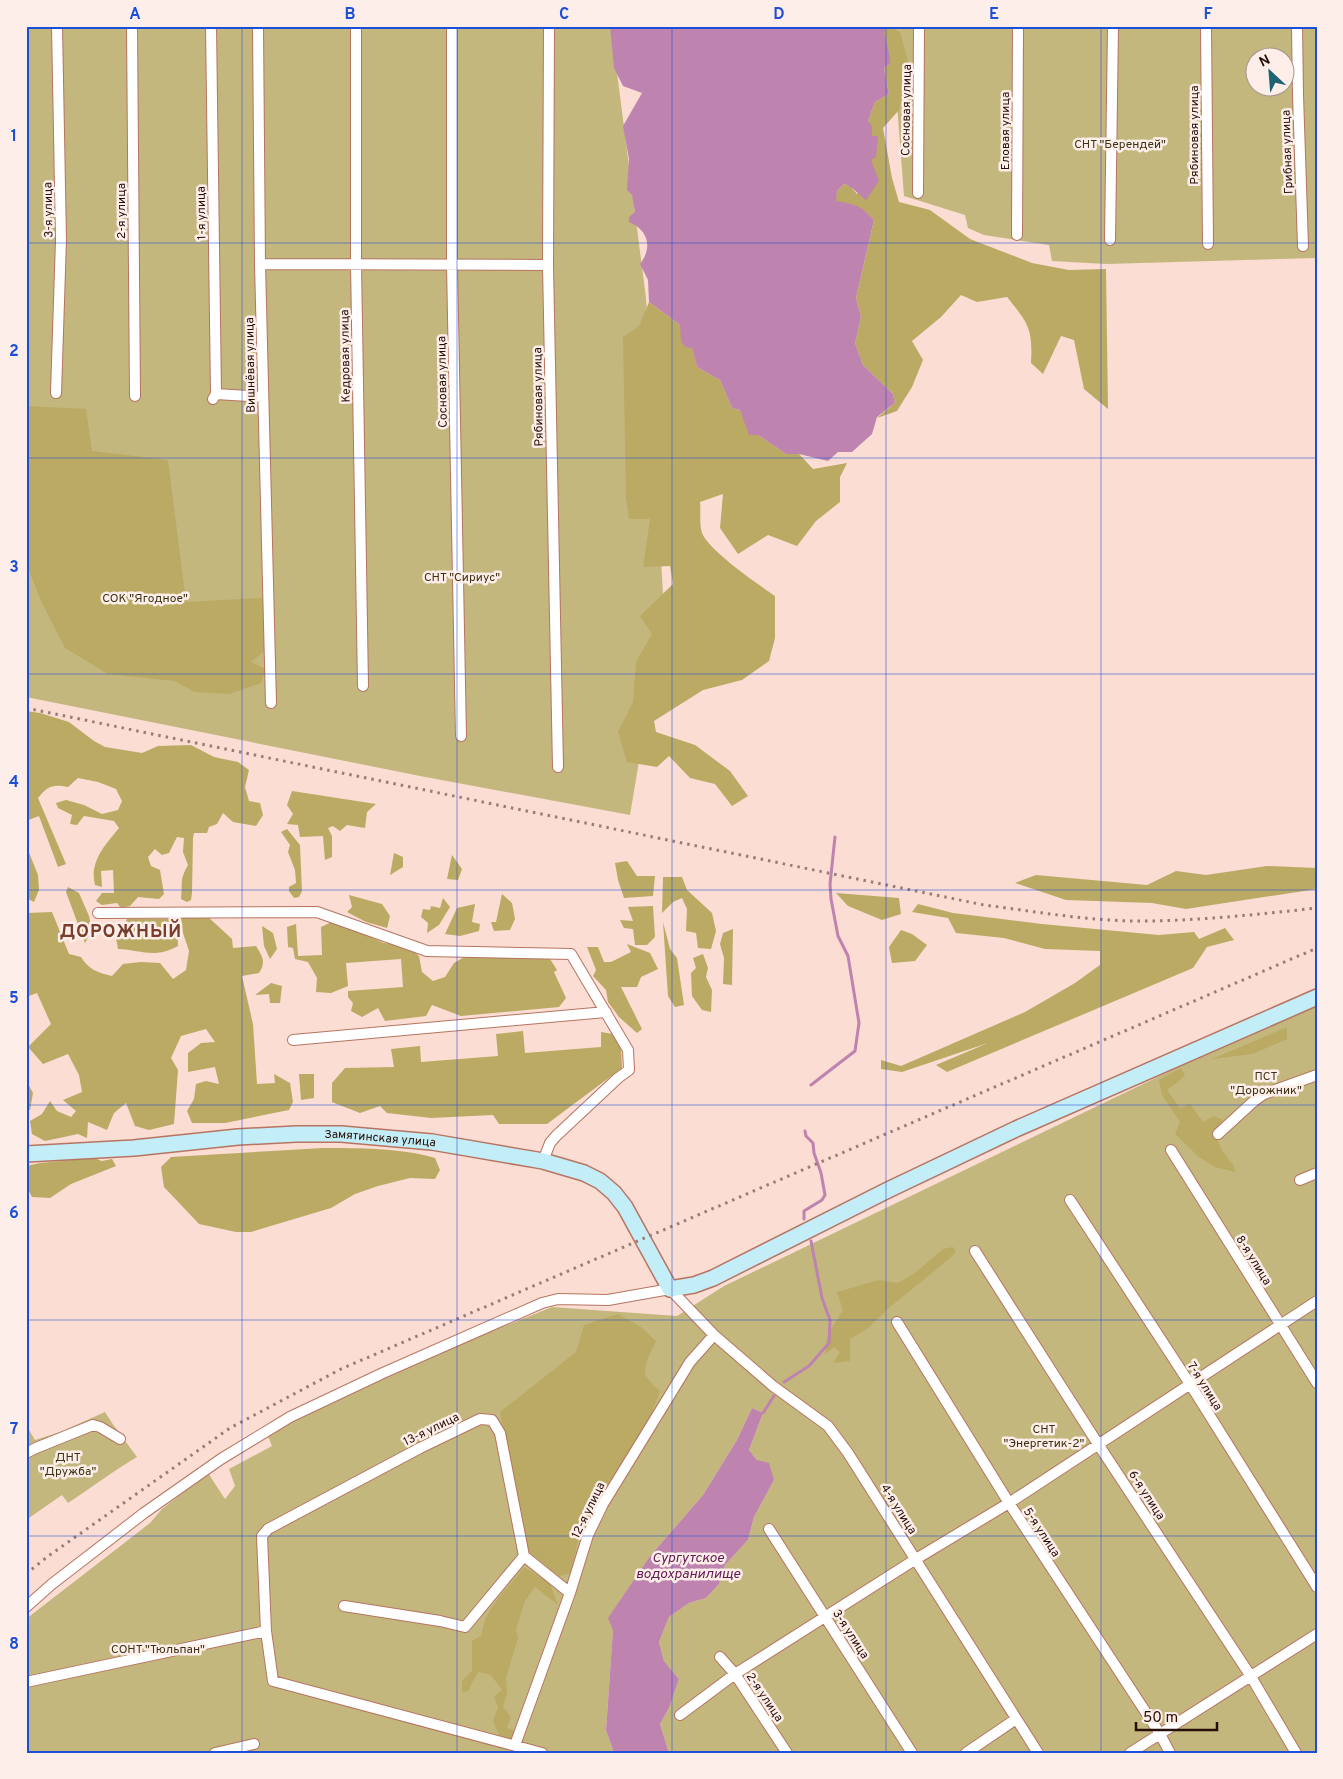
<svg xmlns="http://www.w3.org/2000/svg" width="1343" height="1779" font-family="Overpass,sans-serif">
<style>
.green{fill:#c4b77e;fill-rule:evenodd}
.forest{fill:#baaa63}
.water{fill:#be83ae}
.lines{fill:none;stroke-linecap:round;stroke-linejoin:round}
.stream{stroke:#be83ae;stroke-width:3}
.street-casing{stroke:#b67461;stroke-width:12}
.secondary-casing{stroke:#b67461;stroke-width:18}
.street{stroke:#fff;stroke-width:10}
.secondary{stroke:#c3eef8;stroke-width:15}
.rail{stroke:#997d75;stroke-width:3;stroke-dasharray:2.5 5;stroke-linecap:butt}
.grid{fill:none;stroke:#1d4ed8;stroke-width:1;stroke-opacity:0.55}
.labels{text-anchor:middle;stroke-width:5;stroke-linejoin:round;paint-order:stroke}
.street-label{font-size:12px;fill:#270e07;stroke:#fdeee9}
.park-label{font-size:12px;fill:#3a3313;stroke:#fdeee9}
.water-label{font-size:14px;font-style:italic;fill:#621a53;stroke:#fdeee9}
.district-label{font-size:18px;font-weight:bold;letter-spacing:1px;fill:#793d2c;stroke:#fdeee9}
.neatline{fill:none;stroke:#1d4ed8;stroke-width:2}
.grid-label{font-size:16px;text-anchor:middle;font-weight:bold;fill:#1d4ed8}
</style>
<rect width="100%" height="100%" fill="#fbddd4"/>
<path class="green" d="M26,26H611L646,298L664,612L630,815L420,776L26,697Z
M891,26H1317V258L1106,264L1052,261L1049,245L984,235L968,228L965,215L904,196ZM1256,58H1286V88H1256Z
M1317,1006V1753H669L660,1724L669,1708L679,1679L664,1661L659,1642L669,1617L689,1603L706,1598L719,1584L725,1565L748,1540L754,1517L774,1480L749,1450L763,1413L752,1408L737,1440L703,1495L651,1555L613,1630L606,1730L614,1753H26V1619L150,1523L162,1509L208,1473L225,1499L235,1486L229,1469L272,1446L267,1434L315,1408L441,1352L552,1307L677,1316L724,1286L1199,1057Z
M105,1412L112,1423L137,1457C113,1471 91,1488 68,1503L62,1495L26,1520V1425L35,1440L60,1432Z"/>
<path class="forest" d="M888,26L900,32L910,68L899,110L883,128L892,178L899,202L930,210L970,239L1032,263L1069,270L1106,269L1108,409L1084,389L1074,340L1061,336L1043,374L1031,363C1033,328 1028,323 1007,297L977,302L961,295L941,317L912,341L923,360L912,387L897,411L877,418L895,403L893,394L863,365L855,343L861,317L856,298L874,220C862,207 853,203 835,202L837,191L844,184L851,187L857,194L878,136H872L868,121L875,102L889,94L884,68L890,64V56L883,33Z
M649,302L680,325L692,347L697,367L720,380L732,408L740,410L758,435L786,454H799L813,469L847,463L840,477V502L816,521L797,546L768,535L738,554L720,528L723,494L700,502C701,511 699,524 702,533C709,551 758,584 775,596V638L769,661L742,680L703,690L654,721L656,732L695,745L730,771L748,796L732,806L715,784L690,778L669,756L657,767L627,762L618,732L633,702L636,662L652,634L640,616L673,584L670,566L643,567L650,519H629L626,497L623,337L639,326Z
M26,406L86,409L92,451L168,460L186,602L263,598L266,650L251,662L266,669L261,683L229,694L195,692L174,681L108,674L65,648L42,603L26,564Z
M26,711L40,713L69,722L94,741L105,747L142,753L158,746L191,745L214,757L238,762L249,770L245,787L249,801L260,803L263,815L256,826L233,822L223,813L217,824L209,827L207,833H194L193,838L192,893L191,900L187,902L181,899C183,882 179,881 188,865L183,852L184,838L177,837L169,853L162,855L155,849L148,857L151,866L160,870L164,894L159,899L138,897L130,906L121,908L117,903L102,905L96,901L102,893H114L113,870L101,871L102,887L95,885C89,862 105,845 119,828L114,821L84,816L77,825L70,824L72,815L58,808L56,803L66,800L84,805L102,814L118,810L122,801L116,789L98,782L78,778L68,787C52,784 48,786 38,798L66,864L58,867L39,816L26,821Z
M292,791L376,804L367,812L365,828L347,825L340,831L333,826L328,828L332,836V857L325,860L323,836L300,837L298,825L287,824L293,814L287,805Z
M287,829L300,845L302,891L299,897L294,898L289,891V887L296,883L295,870L288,852L290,845L281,832Z
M26,845L38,875L39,890L34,902L26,898Z
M394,853L403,857V867L390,875Z
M452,855L462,869L458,880L447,879Z
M627,861L637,876H655L653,896L624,898L618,880L615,863Z
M1267,866L1317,868V889L1186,909L1152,903L1066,900L1015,883L1036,875L1147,885L1176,871L1206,875Z
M663,877H682L687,890L712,913L716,931L711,949L698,948L696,933L686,931L687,909L682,898L673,902L662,913Z
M68,887L79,893L89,916L92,930L85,943L66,892Z
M836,893L899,898L901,914L882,920L848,906Z
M502,894L512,903L515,919L510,930L494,931L491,922H496Z
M349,895L382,904L390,916L387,928L366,922L347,912L352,907Z
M443,898L450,907L439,925L427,933L428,923L421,917L423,909L430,910L431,906L440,908Z
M475,904L472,922L480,924L479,931L460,936L445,934L457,908Z
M918,904L953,913L1042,924L1159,935L1194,932L1199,939L1225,928L1234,940L1207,947L1193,968L947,1072L936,1065L988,1043L902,1072L881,1069V1060L901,1066L1025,1012L1075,983L1100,965V951L1045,949L1004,938L956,933L948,918L912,912Z
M653,906L655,937L647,945H635L633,929L624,928L620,920L633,921L628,907Z
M52,912L69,954L81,957C88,969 98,973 112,976L123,964L141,962L160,963L173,979L186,970L189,951L183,933L181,917L207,916L232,939L233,948L256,946C263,957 266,962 259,973L242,976L253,1024L257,1084L275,1083L274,1074L290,1083L293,1102L289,1110L225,1123H192L187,1111L194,1099L196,1084L206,1081L219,1084L215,1067L188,1072V1053L201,1043L215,1042L206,1029L181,1036L171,1058L178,1070L174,1124L149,1130L135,1126L126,1103L114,1113L107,1130L88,1122L87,1138L78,1134L45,1141L32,1134L30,1121L42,1114L50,1101L57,1111L71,1117L76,1111L63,1100L82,1092L79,1075L68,1054L43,1064L28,1047L51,1024L37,993L26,997V913Z
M127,919H177L178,946C155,959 141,950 118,949L116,938Z
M334,921L384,943L406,945L419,956L422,972L433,981L445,977L454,963L468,955L550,959L557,970L554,972L566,998L559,1007L461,1016L432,1005L426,1016L385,1021L378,1008L362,1017L351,1011L353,1003L348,997V991L403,987L401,959L346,963L348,986L331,993L316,992L317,978L308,962L295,959L293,948L288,947L287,927L296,924L298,956L322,955L321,927Z
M663,922L670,949L677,958L684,1005L675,1007L668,996Z
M262,926L273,933L277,949L270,959L264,946Z
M733,929L732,985L723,984L724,958L720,944L723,933Z
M901,930L912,934L927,945L915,961L892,963L889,947Z
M627,944L650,953L658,969L641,977L637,987H621L642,1029L637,1033L619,1017L608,1002L606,990L593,976L596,970L587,947H598L604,962H611L631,952Z
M703,954L708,968L706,977L712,990L711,1012L702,1010L692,996L691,973L696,968L693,958Z
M271,983L282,986L280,1003H270L269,994L255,995Z
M1287,1027V1039L1253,1054L1212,1059Z
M523,1031L525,1053L601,1047V1032L613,1034L621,1048L622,1068L547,1124H499L493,1115L431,1118L387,1113L380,1106L360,1113L332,1102V1083L345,1068L394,1067L391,1049L420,1046L421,1062L498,1056L496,1034Z
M1181,1068L1185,1075L1178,1082L1167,1090L1180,1108L1190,1104L1203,1122L1214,1116L1223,1120L1215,1134L1222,1151L1234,1166L1235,1172L1215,1167L1199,1157L1175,1134L1180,1122L1162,1095L1159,1080Z
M299,1074H314V1098L301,1100Z
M26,1080L33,1093L30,1110H26Z
M323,1148C357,1148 402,1148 435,1158L440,1170L435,1179L410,1178L378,1186L355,1194L331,1208L251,1232H236L199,1224L164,1187L161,1167L171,1157Z
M94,1158L102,1161L112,1159L116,1166L71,1184L50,1198L32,1197L26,1185V1166L40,1163Z
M953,1247L956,1252L950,1258L889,1308L867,1329L850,1339V1361L833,1363L840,1352L834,1347L825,1354L828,1334L843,1310L837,1292L879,1280L898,1283L916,1272L943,1249Z
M618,1314L641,1327L656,1341C652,1351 642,1365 646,1376C649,1381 656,1387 660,1391L649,1421L594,1507L578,1540L571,1573L559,1576L526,1549L500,1412L576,1352L584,1325Z
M524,1567L550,1583L558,1605L535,1587L525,1601L516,1629L518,1638L506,1678L507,1692L503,1707L511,1717L507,1728L518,1732L515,1745L501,1740L493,1721L498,1707L494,1697L502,1690L491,1675L478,1672L468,1691L462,1692V1681L472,1671V1641L482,1635C483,1609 509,1588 524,1567Z"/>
<path class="water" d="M610,26H887L884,33L890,56V64L884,68L889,94L875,102L868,121L872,126V136H878L876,157L871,160L879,181L866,200C858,194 853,187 844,184L837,191L836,201C854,204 861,205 874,220L856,298L861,317L855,343L863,365L893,394L895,403L877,417L872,434L852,452H838L828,461L799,454H786L758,435H749L740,410L732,408L720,380L697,367L692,348L685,347L681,341L680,325L649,302L648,280L640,264C653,247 648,230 629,222V217L635,212L632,195L627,190L629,159L623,126L642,93L623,86L614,68Z
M752,1408L763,1413L749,1450L757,1460L769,1463L774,1480L754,1517L748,1540L725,1565L719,1584L706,1598L689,1603L669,1617L659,1642L664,1661L679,1679L669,1708L660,1724L669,1753H614L606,1730L613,1630L608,1618L651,1555L703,1495L737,1440Z"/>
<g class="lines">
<path class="stream" d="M811,1085L855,1051L859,1023L848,956L838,936L831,899L830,884L835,837
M804,1219V1211L822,1200L825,1195L821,1173L814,1153L813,1143L806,1136L805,1131
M784,1382L809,1366L829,1343L830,1320L822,1298L811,1241
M763,1413L774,1396"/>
<defs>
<path id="street" d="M132,26L135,396
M211,26L216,394L213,399
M258,26L260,264L271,703
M356,26V263L363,686
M452,26V264L461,736
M549,26L548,265L558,767
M1206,26L1208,244
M1297,26L1298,95L1303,246
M918,193L919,26
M1017,235L1018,26
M1110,240L1113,26
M260,264L548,265
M56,393L61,240L57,26
M216,394L263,397
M98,913L317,912L427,951L571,954L628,1050L629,1070L618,1078L556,1136L550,1143L543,1161
M293,1040L606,1012
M1218,1134L1254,1101L1264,1094L1317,1075
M1171,1150L1317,1383
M1300,1180L1317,1173
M1070,1200L1190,1384L1317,1587
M975,1251L1098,1444L1250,1675L1296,1753
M897,1322L1009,1503L1160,1734L1170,1753
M26,1453L36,1448L93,1425L100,1427L120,1439
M769,1529L912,1753
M524,1556L500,1433L492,1420L480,1419L420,1448L268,1529L262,1536L266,1631L273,1681L542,1753
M344,1606L440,1621L465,1627L524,1556L570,1593
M26,1607L52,1584L144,1513L221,1459L290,1417L383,1373L542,1303L558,1299L608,1300L670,1289L714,1335L773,1386L828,1426L848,1453L1038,1753
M720,1657L735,1674L787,1753
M26,1682L266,1631
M680,1715L735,1674L916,1559L1009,1503L1317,1301
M515,1745L570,1593L588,1535L603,1504L690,1362L714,1335
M215,1753L254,1744
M966,1753L1016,1719
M1130,1753L1317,1634"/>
<g id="secondary">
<path id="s1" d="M26,1154L134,1148L238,1137L296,1134H341L432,1142L543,1161L584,1173L600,1181L614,1193L625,1207L670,1289L694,1285L713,1278L888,1190L1016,1129L1317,997"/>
</g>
</defs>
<use href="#street" class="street-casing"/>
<use href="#secondary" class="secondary-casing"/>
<use href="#street" class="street"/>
<use href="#secondary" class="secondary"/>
<path class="rail" d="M26,708L984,905C1039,912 1094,922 1150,921C1206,920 1261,914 1317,908
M26,1574L47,1557L230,1428L341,1369L1317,948"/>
</g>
<path class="grid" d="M242,26V1753M457,26V1753M672,26V1753M886,26V1753M1101,26V1753M26,243H1317M26,458H1317M26,674H1317M26,890H1317M26,1105H1317M26,1320H1317M26,1536H1317"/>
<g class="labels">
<g class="street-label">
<text transform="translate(906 110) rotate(-89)" y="4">Сосновая улица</text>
<text transform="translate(1005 131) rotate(-90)" y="4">Еловая улица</text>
<text transform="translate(1194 135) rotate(-90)" y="4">Рябиновая улица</text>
<text transform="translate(1287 152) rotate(-92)" y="4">Грибная улица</text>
<text transform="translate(48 210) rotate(-91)" y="4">3-я улица</text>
<text transform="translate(121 211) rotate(-90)" y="4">2-я улица</text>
<text transform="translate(201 213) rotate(-91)" y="4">1-я улица</text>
<text transform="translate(345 356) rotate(-91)" y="4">Кедровая улица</text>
<text transform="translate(250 365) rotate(-91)" y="4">Вишнёвая улица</text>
<text transform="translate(442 382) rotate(-91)" y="4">Сосновая улица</text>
<text transform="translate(538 397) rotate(-91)" y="4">Рябиновая улица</text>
<text dy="4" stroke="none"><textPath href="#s1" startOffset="355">Замятинская улица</textPath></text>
<text transform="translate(1254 1260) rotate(58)" y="4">8-я улица</text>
<text transform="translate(1205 1386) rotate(58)" y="4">7-я улица</text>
<text transform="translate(431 1429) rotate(-26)" y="4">13-я улица</text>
<text transform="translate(1147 1495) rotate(57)" y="4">6-я улица</text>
<text transform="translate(899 1509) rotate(58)" y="4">4-я улица</text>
<text transform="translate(588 1510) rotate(-64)" y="4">12-я улица</text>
<text transform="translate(1042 1532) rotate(57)" y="4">5-я улица</text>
<text transform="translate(851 1634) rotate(57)" y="4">3-я улица</text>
<text transform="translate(765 1697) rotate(56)" y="4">2-я улица</text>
</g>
<g class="park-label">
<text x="1120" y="148">СНТ "Берендей"</text>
<text x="462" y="581">СНТ "Сириус"</text>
<text x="145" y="602">СОК "Ягодное"</text>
<text x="1266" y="1080">ПСТ<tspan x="1266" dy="14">"Дорожник"</tspan></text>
<text x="1044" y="1433">СHТ<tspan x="1044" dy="14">"Энергетик-2"</tspan></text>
<text x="68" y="1461">ДНТ<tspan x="68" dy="14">"Дружба"</tspan></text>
<text x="158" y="1653">СОНТ "Тюльпан"</text>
</g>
<g class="water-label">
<text x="688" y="1562">Сургутское<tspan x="688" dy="16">водохранилище</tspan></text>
</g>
<g class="district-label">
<text x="121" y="937">ДОРОЖНЫЙ</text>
</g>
</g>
<rect width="1343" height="1779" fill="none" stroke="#fdeee9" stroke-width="55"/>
<g transform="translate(1270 72) rotate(334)"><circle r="24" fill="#fdeee9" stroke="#a7948f"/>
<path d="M0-4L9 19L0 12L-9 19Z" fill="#1d6374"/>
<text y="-8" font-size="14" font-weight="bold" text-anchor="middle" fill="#270e07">N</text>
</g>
<path d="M1136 1722v8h81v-8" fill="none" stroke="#270e07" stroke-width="2.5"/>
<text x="1143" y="1722" font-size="15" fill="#270e07" stroke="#fdeee9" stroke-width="4" paint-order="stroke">50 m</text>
<rect x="28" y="28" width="1288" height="1724" class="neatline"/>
<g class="grid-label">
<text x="135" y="19">A</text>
<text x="350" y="19">B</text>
<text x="564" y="19">C</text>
<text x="779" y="19">D</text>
<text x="994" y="19">E</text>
<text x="1208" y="19">F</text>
<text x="14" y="141">1</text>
<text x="14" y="356">2</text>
<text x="14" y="572">3</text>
<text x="14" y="787">4</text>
<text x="14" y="1003">5</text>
<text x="14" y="1218">6</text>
<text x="14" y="1434">7</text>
<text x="14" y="1649">8</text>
</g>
</svg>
